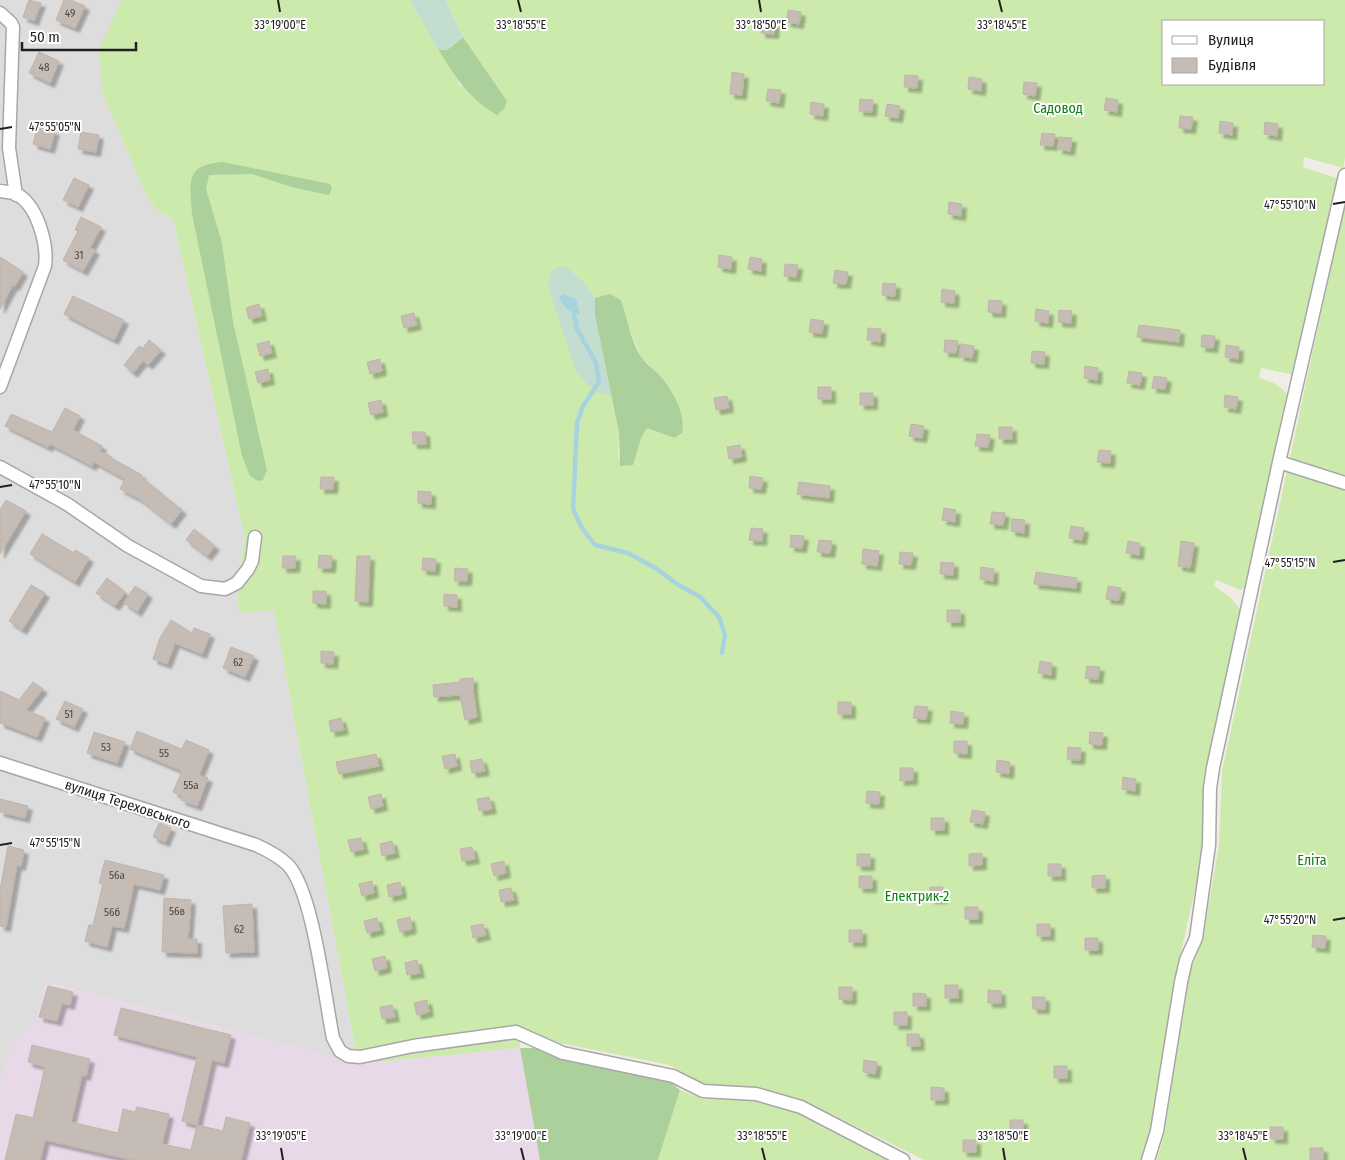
<svg xmlns="http://www.w3.org/2000/svg" width="1345" height="1160" font-family="'Fira Sans Condensed',sans-serif">
<style>
.residential{fill:#dedddd}
.industrial{fill:#e9d8e7}
.grass{fill:#cdeaad;fill-rule:evenodd}
.forest{fill:#acd09b}
.wetland{fill:#c3ded1}
.water{fill:#a7d3de}
.lines{fill:none;stroke-linecap:round;stroke-linejoin:round}
.stream{stroke:#a7d3de;stroke-width:4.5}
.building{fill:#c5bcb6;stroke:#c2b3a9;filter:url(#shadow)}
.minor-casing{stroke:#a7a7a7;stroke-width:15}
.minor{stroke:#fff;stroke-width:12}
.ticks{fill:none;stroke:#202020;stroke-width:2}
.labels{text-anchor:middle;stroke-width:4;stroke-linejoin:round;paint-order:stroke}
.number-label{font-size:11px;fill:#494746}
.park-label{font-size:14px;fill:#0c8012;stroke:#fff}
.street-label{font-size:14px;fill:#202020;stroke:#fff}
.ticks-label{font-size:12px;text-anchor:middle;fill:#202020;stroke:#fff;stroke-width:4;stroke-linejoin:round;paint-order:stroke}
</style>
<defs>
<filter id="shadow"><feDropShadow dx="4.5" dy="4.5" stdDeviation="1" flood-color="#0004"/></filter>
</defs>
<rect width="100%" height="100%" fill="#f0ede6"/>
<path class="residential" d="M0,0H122L102,92L146,195L157,210L173,219L245,539L237,585L239,613L274,609L358,1064L46,982L36,1023L11,1048L0,1086Z"/>
<path class="industrial" d="M45,982L358,1064L520,1048L540,1160H0V1086L11,1048L36,1023Z"/>
<path class="grass" d="M122,0H410L461,86L507,101L463,37L446,0H1345V158L1343,168L1304,157L1303,167L1339,179L1294,375L1261,368L1259,378L1274,383L1288,394L1248,586L1240,590L1216,580L1214,586L1229,596L1241,610L1205,845L1175,979L1152,1126L1141,1160H924L803,1100L756,1088L705,1084L669,1065L559,1043L518,1026L520,1048L358,1064L274,610L239,613L237,585L245,539L173,219L157,210L146,195L102,92L99,48ZM1164,21H1324V84H1164ZM595,316L630,331L642,358L662,378L674,438L647,428L641,438L618,459L619,434Z
M1345,203V1160H1157L1165,1131L1187,981L1204,933L1219,844L1222,771Z
M680,1090L702,1099L755,1100L797,1111L892,1160H658Z"/>
<path class="forest" d="M463,37L507,101L504,109L497,115C467,97 456,78 438,49L447,50Z
M223,162L330,184L332,189L329,195L295,188L252,174L209,175L206,189L222,243L233,322L267,470L263,480L258,481L250,476L242,456L192,214C190,182 184,165 223,162Z
M610,294L621,300C627,318 631,342 642,358C647,365 655,370 661,377C673,391 686,414 682,433L674,438L647,428L641,438L633,465L620,466L619,433L595,316V298Z
M520,1048H537L553,1056L670,1082L680,1090L658,1160H540Z"/>
<path class="wetland" d="M410,0H446L463,37L447,50L438,49Z
M556,267H567L586,285L595,298V316L611,395L595,392L576,372L548,286L551,272Z"/>
<path class="water" d="M562,294L576,299L580,314C569,314 564,306 559,298Z"/>
<g class="lines">
<path class="stream" d="M574,314L577,329L596,363L599,382L583,406L577,423L573,509L582,528L595,545L628,553L657,569L677,584L700,597L719,617L725,635L722,653"/>
</g>
<path class="building" d="M29,0L41,3L34,21L23,17Z
M64,0H71L85,6L75,28L56,20Z
M788,10L801,12L799,24L786,22Z
M762,21L775,23L774,34L761,33Z
M39,52L59,61L50,83L29,73Z
M732,72L744,74L742,95L730,94Z
M905,75L918,76L917,88L904,87Z
M969,77L982,79L981,91L968,89Z
M1024,82L1037,83L1035,96L1023,94Z
M768,89L781,90L779,103L766,101Z
M1106,98L1118,100L1117,112L1104,110Z
M860,99L873,100L872,112L859,111Z
M811,102L824,104L823,116L810,114Z
M887,104L900,106L898,118L885,116Z
M1180,116L1193,117L1191,129L1179,128Z
M1220,121L1233,123L1232,135L1219,133Z
M1265,122L1278,124L1277,136L1264,134Z
M38,126L55,131L50,149L33,144Z
M81,132L99,135L96,152L78,149Z
M1042,133L1055,134L1053,146L1040,145Z
M1059,137L1072,138L1070,151L1058,149Z
M74,178L89,185L78,207L63,200Z
M949,202L962,204L961,216L948,214Z
M81,217L101,227L90,248L95,250L83,271L63,260L78,231L75,230Z
M719,255L732,257L731,269L718,267Z
M0,257L23,272L15,286L13,285L0,309Z
M750,257L762,259L761,271L748,269Z
M785,264L798,265L796,277L784,276Z
M835,270L848,272L846,284L833,283Z
M883,283L896,284L895,296L882,295Z
M942,289L955,291L954,303L941,302Z
M73,296L124,320L114,340L64,314Z
M989,300L1002,301L1001,313L988,312Z
M259,304L262,316L249,319L246,308Z
M1036,309L1049,311L1048,323L1035,321Z
M1059,310L1072,311L1071,323L1058,322Z
M414,313L417,325L404,328L401,316Z
M811,319L824,321L822,333L809,332Z
M1139,325L1180,330L1179,342L1137,337Z
M868,328L881,329L880,342L867,340Z
M1202,335L1215,336L1213,348L1201,347Z
M149,340L161,350L148,365L143,361L133,373L124,365L139,346L143,348Z
M945,340L958,341L956,353L944,352Z
M269,341L272,353L260,356L257,344Z
M961,344L974,346L972,358L959,356Z
M1226,345L1239,347L1238,359L1225,357Z
M1032,351L1045,352L1044,364L1031,363Z
M380,359L382,371L370,374L367,362Z
M1085,366L1098,368L1097,380L1084,378Z
M268,369L270,380L258,383L255,372Z
M1129,371L1142,373L1140,385L1127,383Z
M1154,376L1167,378L1165,389L1152,388Z
M818,387H831V399H818Z
M860,393H873V405H860Z
M1225,395L1238,397L1236,409L1224,407Z
M727,396L729,408L716,410L714,398Z
M381,400L383,412L371,415L368,403Z
M65,408L80,416L73,430L102,446L100,451L112,457L111,458L142,475L141,477L182,510L171,524L138,498L120,489L125,479L94,462L92,466L50,444L48,447L5,426L11,414L52,432Z
M911,424L924,426L922,438L909,436Z
M999,427H1012V439H999Z
M412,432H425L426,444H413Z
M977,434L990,435L988,447L975,446Z
M740,445L742,457L729,459L727,447Z
M1099,450L1111,451L1110,463L1097,462Z
M750,476L763,478L761,489L749,488Z
M321,477H334L333,489H320Z
M799,482L830,486L829,498L797,494Z
M418,491L431,492V504L418,503Z
M6,500L26,511L0,554V510Z
M944,508L956,510L955,522L942,520Z
M992,512L1005,513L1003,525L990,524Z
M1012,519L1025,520L1024,533L1011,531Z
M1071,526L1084,528L1082,540L1069,538Z
M751,528L763,529L762,541L749,540Z
M194,529L215,546L207,556L186,540Z
M42,534L74,553L75,550L89,558L75,582L30,554Z
M791,535L804,536L802,548L790,547Z
M819,540L832,541L830,553L817,552Z
M1128,541L1140,543L1139,555L1126,553Z
M1181,541L1194,543L1190,568L1178,566Z
M863,549L879,551L877,566L862,564Z
M900,552L913,553L911,565L899,564Z
M319,555L332,556L331,568H318Z
M283,556H296L295,568H282Z
M357,556H370L368,602L355,601Z
M423,558L436,559L435,571L422,570Z
M941,562L954,563L953,575L940,574Z
M981,567L994,569L993,581L980,579Z
M455,568L468,569L467,581H454Z
M1036,572L1077,578L1076,588L1034,584Z
M107,578L125,592L115,606L96,593Z
M31,585L45,593L22,630L9,621Z
M135,586L148,594L137,612L124,603Z
M1108,586L1121,588L1119,600L1106,599Z
M313,591H326V604L313,603Z
M444,594L457,595V607L444,606Z
M947,610H960V622H947Z
M171,620L192,633L194,628L210,634L202,654L175,643L167,664L153,659L160,638Z
M231,647L254,656L245,677L223,668Z
M321,651L334,652L333,664L321,663Z
M1040,661L1052,663L1051,675L1038,673Z
M1087,666L1100,667L1098,679L1085,678Z
M473,678V690L477,717L465,720L460,695L434,697L433,685L460,682V679Z
M33,682L43,689L26,710L45,718L37,737L0,723V691L19,700Z
M65,701L83,709L74,727L56,719Z
M838,702H851V714H838Z
M915,706L928,707L926,719L913,718Z
M951,711L964,713L963,724L950,723Z
M341,718L344,730L331,732L329,721Z
M137,731L182,749L186,740L209,750L199,775L208,778L197,806L181,800L182,796L173,792L182,771L130,749Z
M94,732L125,742L117,763L87,753Z
M1090,732L1103,733L1102,745L1089,744Z
M954,741H967V754L954,753Z
M1068,747L1081,748L1080,760L1067,759Z
M376,754L379,766L339,774L336,762Z
M455,754L457,766L445,769L442,756Z
M482,759L485,771L472,773L470,761Z
M997,760L1010,762L1009,774L996,772Z
M900,768H913V780L900,781Z
M1123,777L1136,779L1135,791L1122,789Z
M867,791L880,792L879,804L866,803Z
M381,794L383,806L371,809L368,797Z
M489,797L492,809L479,811L477,799Z
M0,799L28,806L25,818L0,812Z
M972,810L985,812L983,824L970,822Z
M931,818H944V830H931Z
M159,823L171,828L165,842L153,837Z
M361,838L364,849L351,852L348,840Z
M392,841L395,853L382,856L380,844Z
M8,846L24,850L21,866L17,865L6,927L0,926V890Z
M472,847L475,859L462,861L460,849Z
M982,853V865L969,866V854Z
M857,854H870V866H857Z
M105,860L164,875L160,890L134,884L124,928L112,926L107,947L85,941L89,925H93L103,884L99,883Z
M504,861L506,873L494,876L491,864Z
M1048,864H1061V876H1048Z
M1105,875V888H1092V876Z
M859,876H872V888H859Z
M372,881L374,893L362,896L359,884Z
M400,882L402,894L389,897L387,885Z
M930,887H943V899H930Z
M511,888L514,900L501,902L499,890Z
M164,898L191,900L188,939H197V953L162,952Z
M252,904L254,952L226,953L223,906Z
M965,907H978V919H965Z
M410,917L412,929L400,932L397,920Z
M377,918L380,930L367,933L364,921Z
M483,924L486,935L473,938L471,926Z
M1037,924H1050V936H1037Z
M849,930H862V942H849Z
M1313,935L1326,936L1325,948L1312,947Z
M1085,938H1098V950H1085Z
M385,956L387,968L375,971L372,959Z
M417,960L420,973L407,975L405,963Z
M945,985H958V998H945Z
M48,986L73,992L70,1005L62,1003L57,1021L39,1017Z
M839,987H852V1000L839,999Z
M988,990L1001,991V1003H988Z
M913,993L926,994V1006H913Z
M1032,997H1045V1009H1033Z
M427,1000L429,1012L417,1015L414,1003Z
M392,1005L395,1017L382,1019L380,1007Z
M121,1008L231,1035L224,1063L212,1060L197,1125L182,1121L197,1057L114,1035Z
M894,1012H907V1025H894Z
M907,1034H919L920,1046H907Z
M32,1045L90,1059L86,1076L82,1075L71,1122L118,1133L123,1109L135,1112L137,1107L169,1114L162,1144L191,1150L197,1125L223,1131L226,1117L250,1123L241,1160H132L45,1140L40,1160H5L16,1114L33,1118L45,1067L28,1062Z
M864,1060L877,1062L875,1074L863,1072Z
M1054,1066H1067V1078H1054Z
M931,1087L944,1088V1100H931Z
M1010,1120H1023V1132H1010Z
M1270,1127H1283V1139H1271Z
M963,1140H976V1152H963Z
M1310,1148H1323V1160H1310Z"/>
<g class="lines">
<defs>
<path id="minor" d="M0,13L11,23L13,27L9,148L16,195
M0,191C5,192 11,192 16,194C37,204 48,244 45,266L0,387
M1279,462L1345,483
M0,467L67,504L128,546L201,586L225,589L237,583L248,569L252,561L255,537
M0,763L256,845C267,850 279,856 288,865C313,891 325,999 333,1038L340,1051L348,1056L360,1057L413,1046L516,1032L563,1053L673,1076L703,1091L756,1094L801,1107L903,1160
M1148,1160L1157,1131L1181,982L1186,960L1196,938L1209,845L1210,788L1213,768L1279,462L1345,175"/>
</defs>
<use href="#minor" class="minor-casing"/>
<use href="#minor" class="minor"/>
</g>
<path class="ticks" d="M278,0L280,12M518,0L521,12M759,0L761,12M999,0L1002,12M0,129L12,127M1333,204L1345,202M0,487L12,485M1333,562L1345,560M0,845L12,843M1333,920L1345,918M281,1148L283,1160M521,1148L524,1160M762,1148L765,1160M1003,1148L1005,1160M1243,1148L1246,1160"/>
<g class="labels">
<g class="number-label">
<text x="70" y="17">49</text>
<text x="44" y="71">48</text>
<text x="79" y="259">31</text>
<text x="238" y="666">62</text>
<text x="69" y="718">51</text>
<text x="106" y="751">53</text>
<text x="164" y="757">55</text>
<text x="191" y="789">55а</text>
<text x="117" y="879">56а</text>
<text x="177" y="915">56в</text>
<text x="112" y="916">56б</text>
<text x="239" y="933">62</text>
</g>
<g class="park-label">
<text x="1058" y="113">Садовод</text>
<text x="1312" y="865">Еліта</text>
<text x="917" y="901">Електрик-2</text>
</g>
<g class="street-label">
<text transform="translate(128 804) rotate(18)" y="5">вулиця Тереховського</text>
</g>
</g>
<g class="ticks-label">
<text x="280" y="29">33°19'00"E</text>
<text x="521" y="29">33°18'55"E</text>
<text x="761" y="29">33°18'50"E</text>
<text x="1002" y="29">33°18'45"E</text>
<text x="55" y="131">47°55'05"N</text>
<text x="1290" y="209">47°55'10"N</text>
<text x="55" y="489">47°55'10"N</text>
<text x="1290" y="567">47°55'15"N</text>
<text x="55" y="847">47°55'15"N</text>
<text x="1290" y="924">47°55'20"N</text>
<text x="281" y="1140">33°19'05"E</text>
<text x="521" y="1140">33°19'00"E</text>
<text x="762" y="1140">33°18'55"E</text>
<text x="1003" y="1140">33°18'50"E</text>
<text x="1243" y="1140">33°18'45"E</text>
</g>
<rect x="1162" y="20" width="162" height="65" fill="#ffffff" stroke="#a6a6a6"/>
<rect x="1172" y="36" width="25" height="8" fill="#ffffff" stroke="#a6a6a6"/>
<text x="1208" y="45" font-size="15" fill="#202020">Вулиця</text>
<rect x="1172" y="58" width="25" height="15" fill="#c5bcb6" stroke="#a6a6a6"/>
<text x="1208" y="70" font-size="15" fill="#202020">Будівля</text>
<path d="M22 42v8h114v-8" fill="none" stroke="#202020" stroke-width="2.5"/>
<text x="30" y="42" font-size="15" fill="#202020" stroke="#ffffff" stroke-width="4" paint-order="stroke">50 m</text>
</svg>
